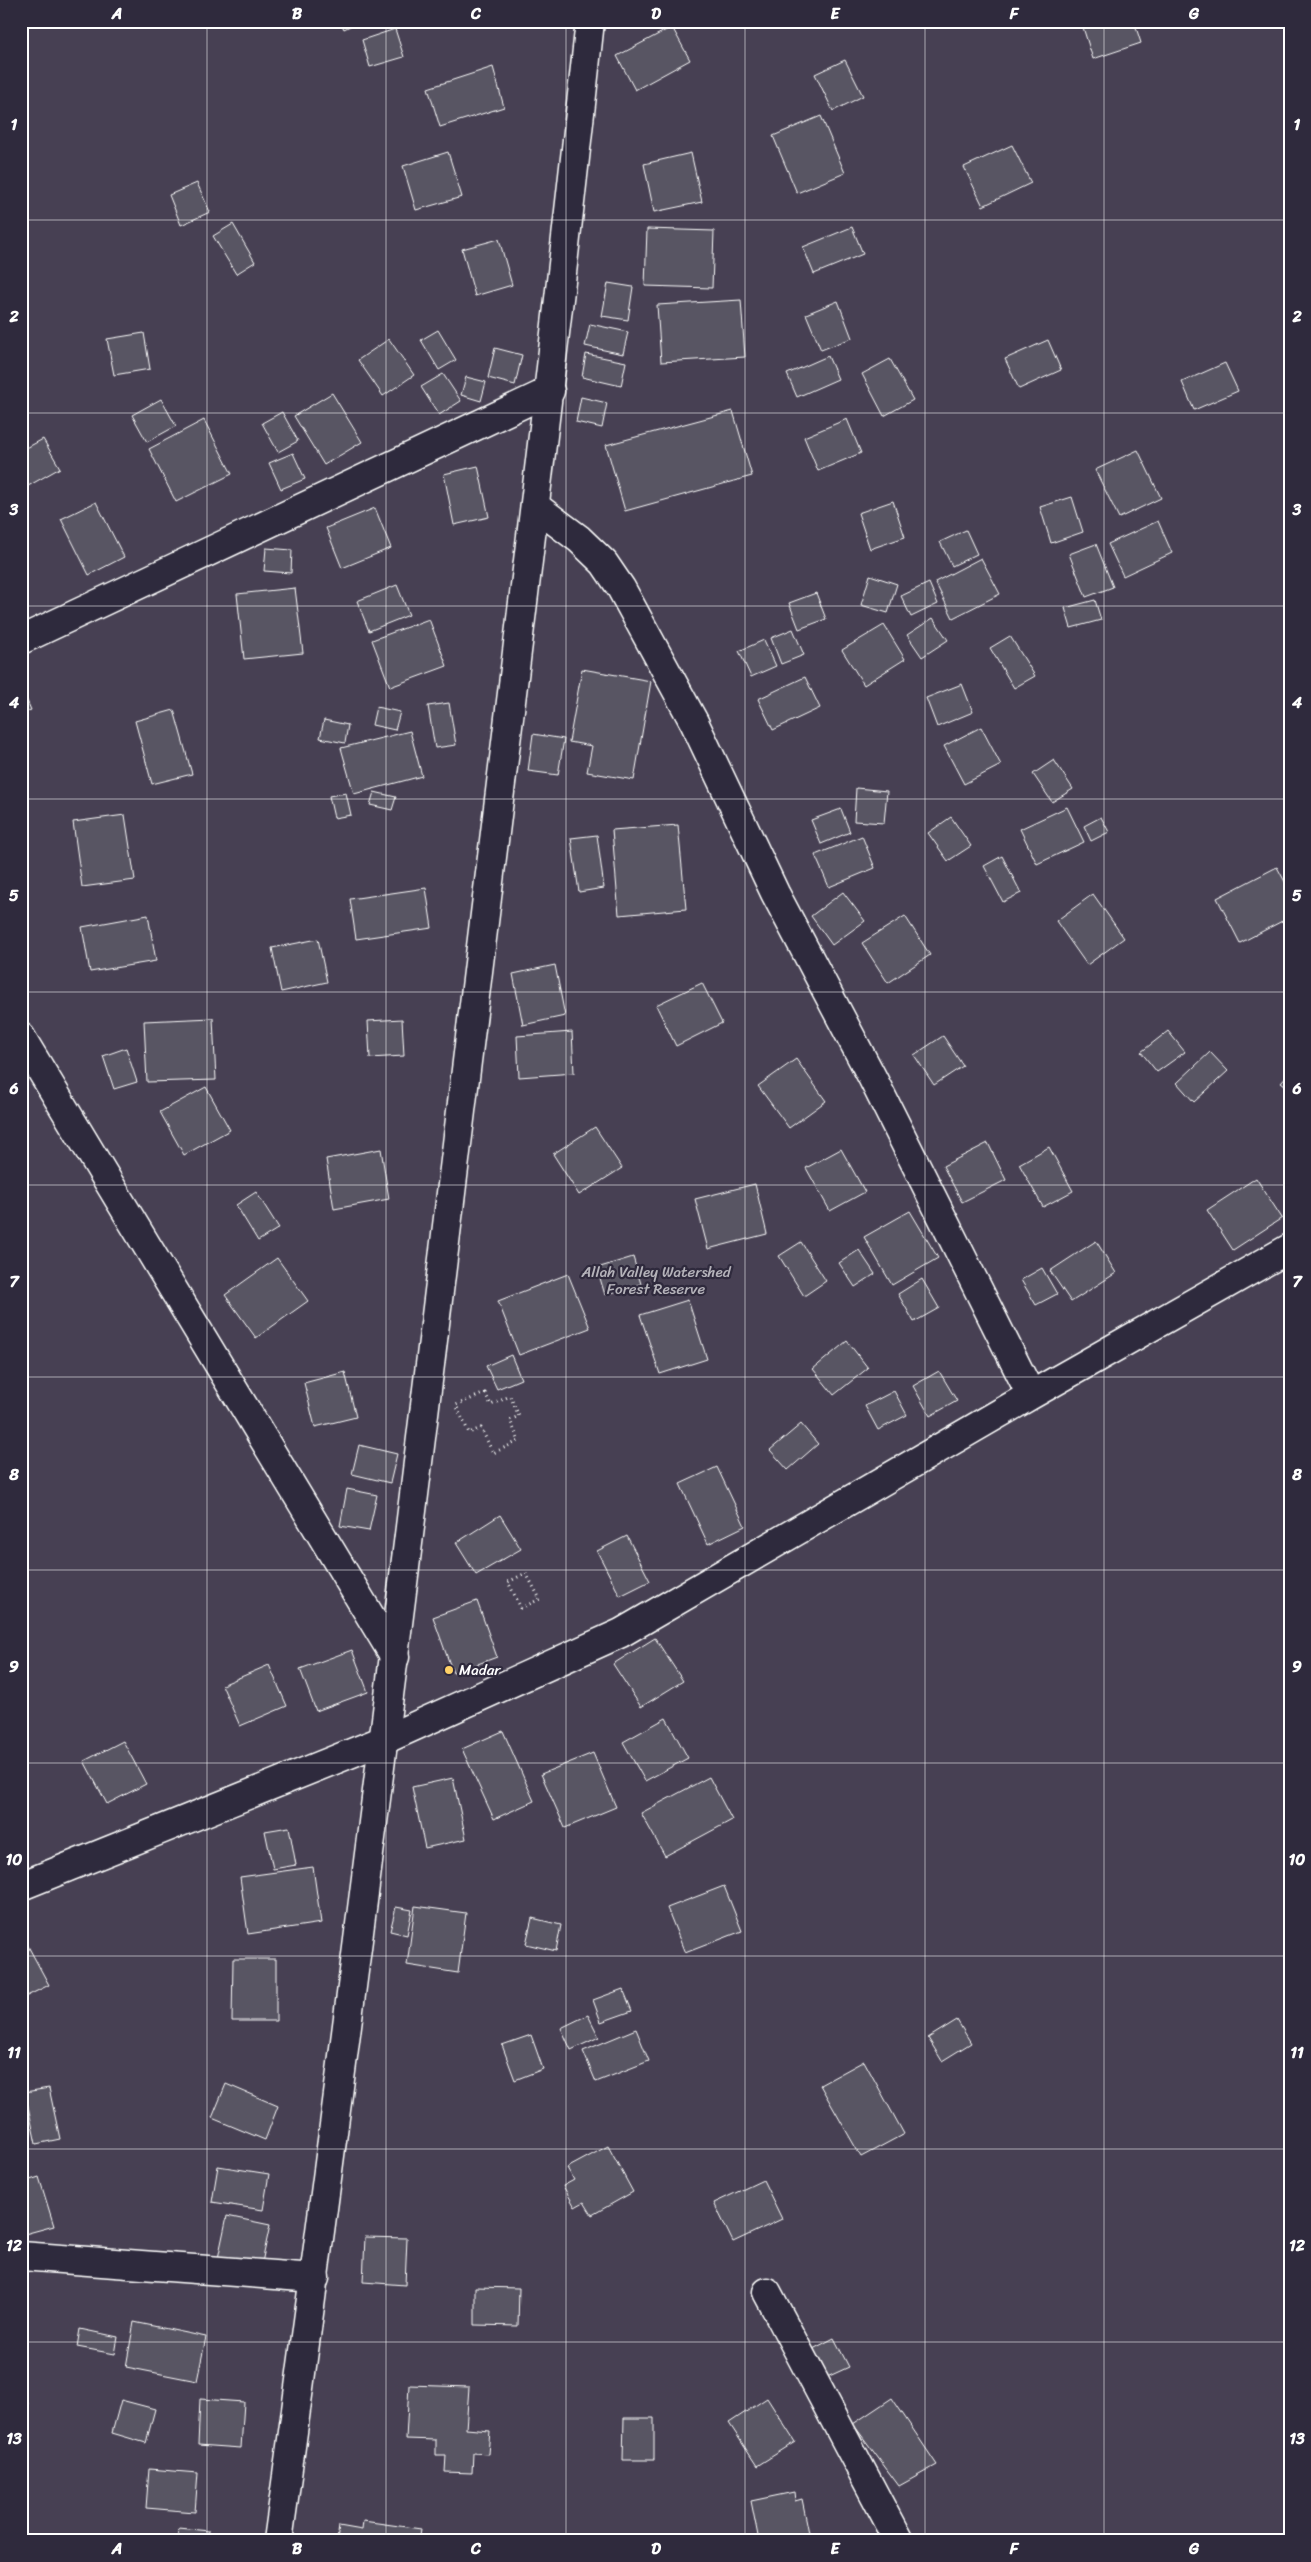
<svg xmlns="http://www.w3.org/2000/svg" width="1311" height="2562" font-family="Sriracha,sans-serif">
<style>
.green{fill:#464152;stroke:#a2a0a8}
.building{fill:#595564;stroke:#fff}
.lines{fill:none;stroke-linecap:round;stroke-linejoin:round}
.street-casing{stroke:#fff;stroke-width:31}
.secondary-casing{stroke:#fff;stroke-width:31}
.path{stroke:#fff;stroke-width:3;stroke-dasharray:1 4;stroke-linecap:butt}
.street{stroke:#2f2a3d;stroke-width:28}
.secondary{stroke:#2f2a3d;stroke-width:28}
.grid{fill:none;stroke:#fff;stroke-width:1;stroke-opacity:0.55}
.poi-dot{fill:#ffd166;stroke:#2f2a3d;stroke-width:2}
.labels{text-anchor:middle;stroke-width:4.5;stroke-linejoin:round;paint-order:stroke}
.park-label{font-size:15px;fill:#b5b3ba;stroke:#2f2a3d}
.poi-label{font-size:15px;fill:#fff;stroke:#2f2a3d;text-anchor:start}
.neatline{fill:none;stroke:#fff;stroke-width:2}
.grid-label{font-size:16px;text-anchor:middle;font-weight:bold;fill:#fff}
</style>
<rect width="100%" height="100%" fill="#2f2a3d"/>
<filter id="ink" filterUnits="userSpaceOnUse"><feTurbulence type="fractalNoise" baseFrequency=".02" numOctaves="2"/><feDisplacementMap in="SourceGraphic" scale="10" xChannelSelector="R" yChannelSelector="G"/><feConvolveMatrix kernelMatrix="1 2 1 2 8 2 1 2 1" color-interpolation-filters="sRGB"/></filter>
<g filter="url(#ink)">
<path class="green" d="M21,21H1290V2541H21Z"/>
<path class="building" d="M340,21H360L344,29Z
M1081,21H1134L1141,43L1093,59Z
M672,27L690,60L635,90L617,56Z
M395,29L404,57L370,67L362,40Z
M845,60L863,96L833,111L815,74Z
M493,67L504,107L440,127L428,88Z
M821,116L845,173L797,193L773,136Z
M1012,145L1031,183L983,206L964,167Z
M448,152L462,197L416,210L403,166Z
M691,153L702,202L654,212L644,164Z
M197,183L210,212L181,225L169,195Z
M233,224L255,262L236,274L213,236Z
M852,227L863,254L814,274L803,247Z
M647,229L714,231L712,288L645,286Z
M499,239L512,285L475,296L462,249Z
M608,283L633,287L628,320L602,316Z
M741,300L745,357L661,362L657,305Z
M838,301L852,338L821,350L806,314Z
M590,324L628,332L623,354L585,346Z
M438,330L456,360L439,370L421,340Z
M144,333L150,369L114,375L107,339Z
M389,339L414,375L383,396L358,360Z
M1048,340L1061,370L1019,389L1005,359Z
M495,348L522,355L515,385L488,378Z
M586,354L626,362L621,386L582,377Z
M828,356L838,379L797,397L787,374Z
M890,359L913,400L884,416L862,374Z
M1225,363L1238,391L1194,410L1182,382Z
M443,374L461,401L439,415L421,387Z
M466,377L486,382L481,401L461,395Z
M332,393L362,442L324,465L294,416Z
M581,397L607,403L602,428L576,422Z
M161,399L176,426L147,442L132,415Z
M733,411L752,476L625,511L606,445Z
M282,412L298,441L278,452L262,423Z
M847,419L861,453L818,471L804,437Z
M204,420L232,474L176,502L149,449Z
M43,439L60,468L21,490V451Z
M1138,450L1161,498L1119,518L1095,470Z
M293,453L305,479L281,489L269,463Z
M478,466L489,517L454,525L444,474Z
M1072,497L1083,532L1051,543L1040,507Z
M893,501L905,537L870,549L858,513Z
M96,502L124,557L89,575L61,519Z
M375,508L391,548L342,568L326,528Z
M1158,521L1172,553L1123,576L1108,544Z
M966,530L977,554L952,566L940,542Z
M1096,544L1113,587L1086,597L1069,554Z
M266,548L292,550L291,573L264,571Z
M981,558L1000,594L953,618L935,582Z
M870,575L897,584L888,613L861,605Z
M929,583L938,604L911,617L901,596Z
M397,585L409,615L369,631L357,601Z
M295,588L303,653L244,659L237,594Z
M816,593L826,619L799,629L789,603Z
M1095,600L1101,620L1071,628L1065,608Z
M933,618L948,640L922,657L907,635Z
M429,619L447,666L390,687L372,640Z
M884,625L905,659L864,685L842,650Z
M793,629L804,655L781,664L771,638Z
M1010,636L1035,676L1014,688L990,648Z
M764,640L776,666L751,677L739,651Z
M582,669L651,681L634,780L587,772L592,746L569,742Z
M805,677L820,708L773,730L758,699Z
M962,684L973,712L937,727L926,698Z
M21,687L31,710L21,714Z
M449,703L456,745L435,748L428,706Z
M376,707L400,712L395,730L372,725Z
M174,710L192,774L152,784L135,721Z
M324,720L348,725L345,743L320,738Z
M981,727L1001,765L964,784L944,746Z
M410,731L422,776L354,794L341,748Z
M533,734L564,739L558,775L528,771Z
M1054,760L1073,789L1052,802L1033,774Z
M856,788L887,791L884,823L854,821Z
M374,792L396,797L392,810L370,805Z
M346,793L351,815L334,818L329,796Z
M1067,807L1084,842L1037,864L1020,829Z
M841,809L850,832L821,844L811,820Z
M125,815L135,880L82,887L73,822Z
M951,817L971,846L948,861L928,833Z
M1101,817L1109,832L1091,841L1084,826Z
M678,825L686,909L619,915L612,830Z
M597,835L604,888L579,892L571,838Z
M862,836L875,868L829,887L815,855Z
M1002,856L1021,893L1003,902L984,866Z
M1277,867L1290,891V917L1240,943L1217,898Z
M426,888L432,928L356,939L350,899Z
M843,892L865,921L832,945L811,916Z
M1093,894L1124,938L1087,965L1056,921Z
M148,915L156,961L90,972L82,927Z
M905,916L930,955L888,983L862,943Z
M318,939L327,982L281,992L272,948Z
M555,965L565,1016L523,1025L513,974Z
M702,983L722,1023L676,1046L656,1005Z
M213,1018L216,1080L147,1082L144,1021Z
M402,1019L404,1056L370,1058L368,1021Z
M1168,1031L1185,1052L1157,1072L1141,1052Z
M572,1032L574,1073L519,1077L517,1036Z
M943,1036L963,1066L934,1085L914,1055Z
M126,1048L137,1082L114,1089L103,1056Z
M1210,1052L1228,1071L1194,1102L1177,1083Z
M796,1059L826,1101L789,1128L758,1086Z
M1290,1072V1089L1281,1082Z
M206,1087L230,1130L184,1155L160,1112Z
M595,1127L622,1168L579,1195L553,1154Z
M988,1143L1006,1180L962,1202L943,1166Z
M1049,1147L1073,1191L1043,1207L1019,1164Z
M381,1149L389,1199L334,1209L326,1159Z
M841,1149L865,1192L830,1211L806,1168Z
M1256,1178L1282,1218L1233,1250L1207,1210Z
M755,1184L767,1234L708,1249L695,1199Z
M256,1192L279,1228L258,1241L236,1205Z
M910,1211L938,1258L892,1285L864,1237Z
M1096,1241L1116,1273L1071,1302L1050,1271Z
M801,1242L826,1281L804,1296L779,1256Z
M859,1250L875,1274L855,1287L839,1263Z
M633,1257L641,1284L605,1295L597,1268Z
M277,1258L308,1301L256,1338L225,1295Z
M1042,1268L1057,1294L1036,1305L1021,1280Z
M568,1274L590,1328L519,1355L498,1301Z
M922,1279L939,1308L914,1322L898,1294Z
M688,1300L707,1359L660,1374L640,1315Z
M847,1341L868,1368L834,1395L813,1369Z
M511,1355L521,1379L497,1389L486,1366Z
M939,1371L957,1401L930,1416L913,1386Z
M345,1372L356,1417L315,1427L304,1383Z
M894,1391L907,1415L878,1430L865,1406Z
M801,1424L818,1444L788,1470L770,1450Z
M359,1445L397,1454L390,1483L352,1474Z
M717,1467L745,1526L708,1544L680,1484Z
M347,1489L377,1495L369,1531L340,1526Z
M500,1515L521,1549L476,1575L456,1543Z
M627,1536L650,1581L620,1596L597,1551Z
M477,1601L497,1657L453,1673L433,1617Z
M655,1638L683,1681L641,1707L613,1664Z
M352,1650L368,1692L316,1711L300,1669Z
M269,1665L287,1706L240,1726L222,1685Z
M666,1718L688,1758L645,1781L623,1742Z
M503,1731L534,1801L494,1819L462,1749Z
M123,1741L146,1784L107,1804L84,1761Z
M593,1753L616,1807L565,1828L541,1774Z
M709,1777L732,1820L665,1856L641,1813Z
M453,1778L466,1839L425,1848L412,1787Z
M289,1827L296,1865L273,1869L265,1831Z
M313,1867L321,1923L248,1934L240,1877Z
M724,1886L742,1931L685,1953L667,1908Z
M415,1906L466,1913L458,1973L407,1965Z
M396,1907L412,1910L407,1935L390,1931Z
M532,1918L561,1925L556,1951L526,1944Z
M21,1933L49,1985L21,1999Z
M233,1959H276V2021H232Z
M623,1989L632,2011L601,2022L593,2000Z
M588,2015L599,2037L571,2050L561,2028Z
M957,2020L971,2043L942,2061L928,2038Z
M636,2029L649,2061L596,2082L583,2051Z
M531,2035L543,2069L515,2080L502,2045Z
M864,2061L904,2134L861,2157L820,2085Z
M226,2084L278,2106L265,2140L212,2118Z
M49,2088L60,2139L36,2144L25,2092Z
M608,2146L633,2192L592,2215L584,2202L575,2207L563,2186L574,2180L567,2168Z
M218,2166L269,2174L263,2210L212,2202Z
M39,2177L54,2226L21,2235V2183Z
M763,2180L782,2219L733,2242L714,2203Z
M227,2216L270,2225L260,2272L217,2263Z
M365,2237L407,2238L405,2285L363,2282Z
M475,2287L519,2288L518,2326L475,2325Z
M134,2322L206,2337L197,2381L126,2367Z
M80,2329L118,2337L115,2354L77,2347Z
M834,2338L849,2367L825,2378L811,2350Z
M409,2385L469,2387L466,2429L490,2431L488,2454L473,2453L472,2473L445,2472L446,2455H436V2440L406,2439Z
M767,2398L795,2442L757,2466L729,2423Z
M892,2398L937,2465L899,2486L853,2424Z
M200,2399L244,2402L241,2448L198,2445Z
M121,2400L155,2409L146,2443L112,2433Z
M21,2402L28,2403L26,2439H21Z
M624,2418H654V2460H623Z
M149,2469L198,2473L195,2512L146,2508Z
M794,2492L795,2501L802,2499L809,2533L774,2541H759L751,2501Z
M363,2521L421,2529L419,2541H337L339,2526L362,2530Z
M179,2528L209,2531L208,2541H177Z"/>
<g class="lines">
<defs>
<path id="street" d="M535,506L579,539L604,563L621,588L694,722L775,893L872,1077L1031,1395
M21,640L550,391
M21,1037L395,1657
M21,1886L384,1740L621,1633L1031,1395L1290,1248
M21,2256L315,2278
M767,2292L899,2541"/>
<path id="secondary" d="M278,2541C344,2065 403,1588 461,1111C505,748 551,385 590,21"/>
</defs>
<use href="#street" class="street-casing"/>
<use href="#secondary" class="secondary-casing"/>
<path class="path" d="M485,1393L491,1405L510,1396L519,1416L510,1420L519,1441L493,1453L481,1428L469,1433L456,1405Z
M526,1573L540,1599L521,1608L508,1582Z"/>
<use href="#street" class="street"/>
<use href="#secondary" class="secondary"/>
</g>
</g>
<path class="grid" d="M207,21V2541M386,21V2541M566,21V2541M745,21V2541M925,21V2541M1104,21V2541M21,220H1290M21,413H1290M21,606H1290M21,799H1290M21,992H1290M21,1185H1290M21,1377H1290M21,1570H1290M21,1763H1290M21,1956H1290M21,2149H1290M21,2342H1290"/>
<circle class="poi-dot" cx="449" cy="1670" r="5"/>
<g class="labels">
<g class="park-label">
<text x="656" y="1277">Allah Valley Watershed<tspan x="656" dy="17">Forest Reserve</tspan></text>
</g>
<g class="poi-label">
<text x="459" y="1675">Madar</text>
</g>
</g>
<rect width="1311" height="2562" fill="none" stroke="#2f2a3d" stroke-width="55"/>
<rect x="28" y="28" width="1256" height="2506" class="neatline"/>
<g class="grid-label">
<text x="117" y="19">A</text>
<text x="297" y="19">B</text>
<text x="476" y="19">C</text>
<text x="656" y="19">D</text>
<text x="835" y="19">E</text>
<text x="1014" y="19">F</text>
<text x="1194" y="19">G</text>
<text x="14" y="130">1</text>
<text x="1297" y="130">1</text>
<text x="14" y="322">2</text>
<text x="1297" y="322">2</text>
<text x="14" y="515">3</text>
<text x="1297" y="515">3</text>
<text x="14" y="708">4</text>
<text x="1297" y="708">4</text>
<text x="14" y="901">5</text>
<text x="1297" y="901">5</text>
<text x="14" y="1094">6</text>
<text x="1297" y="1094">6</text>
<text x="14" y="1287">7</text>
<text x="1297" y="1287">7</text>
<text x="14" y="1480">8</text>
<text x="1297" y="1480">8</text>
<text x="14" y="1672">9</text>
<text x="1297" y="1672">9</text>
<text x="14" y="1865">10</text>
<text x="1297" y="1865">10</text>
<text x="14" y="2058">11</text>
<text x="1297" y="2058">11</text>
<text x="14" y="2251">12</text>
<text x="1297" y="2251">12</text>
<text x="14" y="2444">13</text>
<text x="1297" y="2444">13</text>
<text x="117" y="2554">A</text>
<text x="297" y="2554">B</text>
<text x="476" y="2554">C</text>
<text x="656" y="2554">D</text>
<text x="835" y="2554">E</text>
<text x="1014" y="2554">F</text>
<text x="1194" y="2554">G</text>
</g>
</svg>
